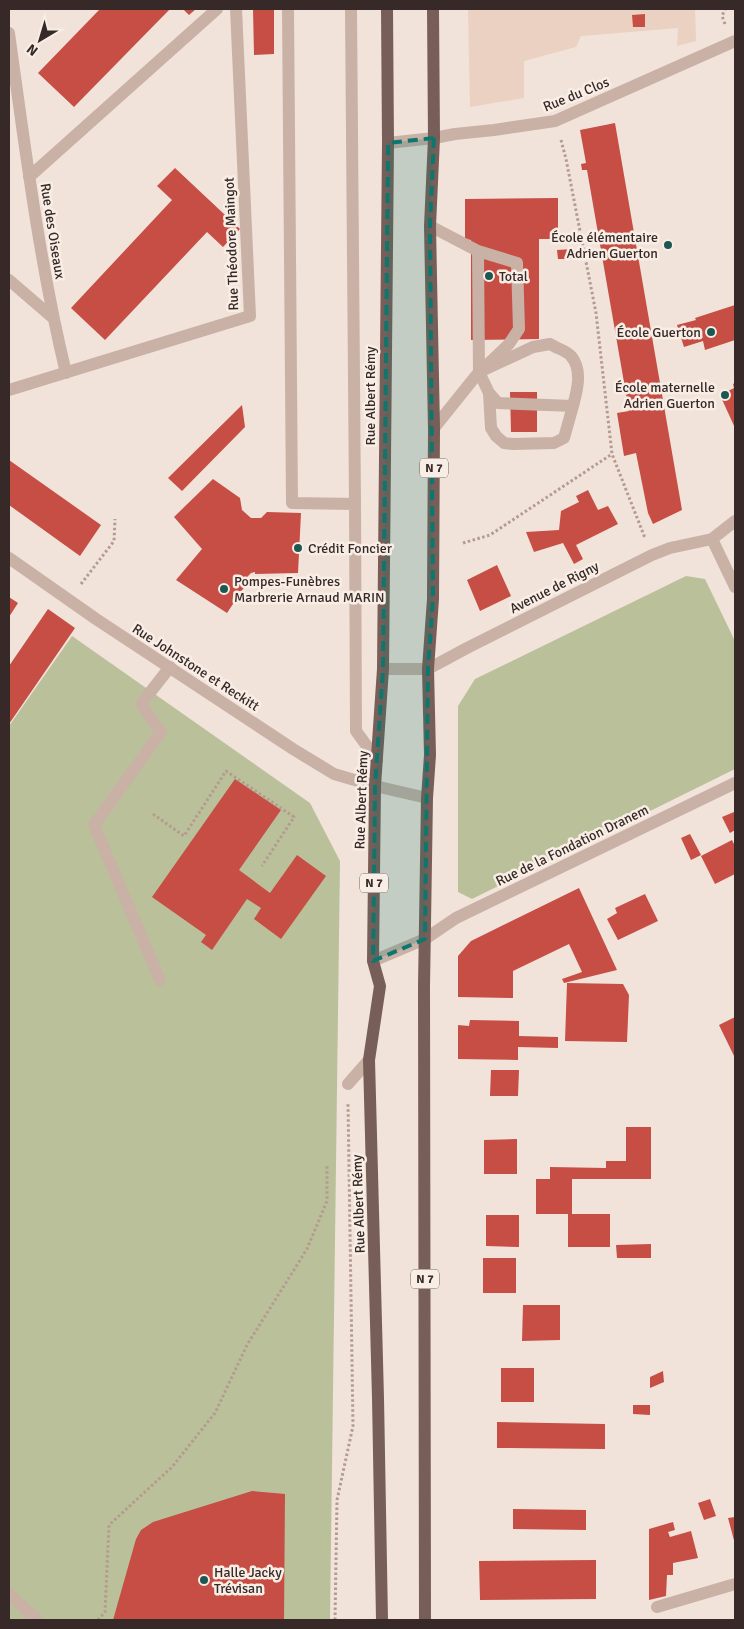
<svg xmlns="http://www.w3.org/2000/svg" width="744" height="1629" font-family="Signika,sans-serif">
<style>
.green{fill:#bac09a}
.plaza{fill:#ead1c1}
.building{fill:#c64e44}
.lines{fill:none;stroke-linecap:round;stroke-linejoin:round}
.path{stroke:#b59a90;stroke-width:3;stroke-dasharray:2.5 2.5;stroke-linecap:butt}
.service{stroke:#c9b1a6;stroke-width:12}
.minor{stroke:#c9b1a6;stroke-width:12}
.tertiary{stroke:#c9b1a6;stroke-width:12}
.primary{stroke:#785e58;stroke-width:12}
.marked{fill:#0f766e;fill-opacity:0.2;stroke:#0f766e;stroke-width:4;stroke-dasharray:10 6;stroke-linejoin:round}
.poi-dot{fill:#1d5751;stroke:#f9eee6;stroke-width:2}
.labels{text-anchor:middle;stroke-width:5;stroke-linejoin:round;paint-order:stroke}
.shield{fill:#f9eee6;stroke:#706460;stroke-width:1}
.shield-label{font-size:12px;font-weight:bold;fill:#362927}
.street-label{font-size:14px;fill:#362927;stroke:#f9eee6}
.poi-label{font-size:14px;fill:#362927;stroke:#f9eee6;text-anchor:start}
</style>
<rect width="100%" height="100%" fill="#f1e3da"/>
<path class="green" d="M686,576L705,579L735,641V769L472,899L458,892V706L475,679Z
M72,636L310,803L340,861L330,1620H9V726Z"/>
<path class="plaza" d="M468,9H695L696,41L677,46L678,28L581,36L576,47L524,61V98L470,107Z"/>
<path class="building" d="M100,9H170L74,107L38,73Z
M183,9H196L189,15Z
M253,9H274V54L254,55Z
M645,14V27H633L632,15Z
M615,123L682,510L653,524L648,513L636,453L624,456L617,413L629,411L587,170H582L581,164L586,163L580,130Z
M175,168L240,229L223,247L207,232L105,340L71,308L172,200L157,186Z
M558,198V239H539V339L471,340V240L465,239V199Z
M573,249L574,259H558L557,250Z
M735,305V340L705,350L703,341L684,347L677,325L696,320L695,318Z
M735,383V428L720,395L734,388L733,384Z
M510,392H537V432H511Z
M242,405L245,427L182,491L168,478Z
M9,460L101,525L80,556L9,505Z
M213,479L240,498L242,510L251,518H261L267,512L301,513L298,573L255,574V572L251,573L244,580L247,583L227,613L176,580L202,549L174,517Z
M588,490L598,510L608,506L618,524L576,545L583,559L574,564L563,543L534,552L526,532L559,530L561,511L579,502L576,496Z
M497,565L511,596L480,611L467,580Z
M9,597L18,603L9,617Z
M48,609L75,628L9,724V666Z
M235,779L281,810L239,870L270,893L297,855L326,876L281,939L254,919L261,908L247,899L212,950L201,942L206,935L152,897Z
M734,812L735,830L730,833L722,817Z
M690,834L701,855L691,860L681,838Z
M732,840L735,846V874L715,884L701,856Z
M579,888L617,970L564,983L562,979L582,972L569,944L513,971V998L458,997V956L471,941Z
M645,894L658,921L618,940L607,919L617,913L615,908Z
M567,983L623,984L629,995L627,1042L565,1041Z
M735,1017V1058L719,1025Z
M470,1020L519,1021V1036L558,1037V1048L518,1047V1060L458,1059V1025L469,1026Z
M491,1070H519L518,1096H490Z
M626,1127H651V1179H572V1214H610V1247H568V1214H536V1179H550V1167L606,1168V1161H626Z
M517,1139V1174H484V1140Z
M486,1215H519V1247L486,1246Z
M651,1244V1258H617L616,1245Z
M483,1258H516V1293H483Z
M523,1305H560V1340L522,1341Z
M501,1368H534V1402H501Z
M663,1371L664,1382L650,1388V1377Z
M633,1405H650V1415L633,1414Z
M497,1422L605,1424V1449L497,1448Z
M252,1491L285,1494L284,1620H113L136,1539L141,1530L153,1522Z
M710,1499L716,1516L704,1520L698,1503Z
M513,1509L586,1510V1530L513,1529Z
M735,1517V1544L728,1518Z
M673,1522L675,1530L668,1532L670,1537L691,1531L698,1558L673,1563V1575H667L666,1596L649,1600V1529Z
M596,1560V1599L480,1600L479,1561Z"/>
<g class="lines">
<path class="path" d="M725,24L722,16L725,9
M561,140L566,159L596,313L612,454L645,538
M463,543L490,535L612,454
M81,584L114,541L115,519
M153,814L184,836L226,771L294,817L262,866
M98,1620L105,1612L109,1525L172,1467L215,1413L247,1345L307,1249L327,1201V1164
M335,1620L337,1500L353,1426L348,1103"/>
<path class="service" d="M288,9L292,503L355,504L351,9
M430,226L478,251L479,372L434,428
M478,251L517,263L519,329L509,344L487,365
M9,280L52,317
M550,344C556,348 567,351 571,356C583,370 577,391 573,406L498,403L489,393L479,372L533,347Z
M489,393L491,428L496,436L504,443L513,444L554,443L564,438L573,406
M355,504L356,731L377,760
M160,980L94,825L161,732L141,704L170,667
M348,1084L369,1060
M9,1594L37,1620"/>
<path class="minor" d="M9,33C25,147 39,261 66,373
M29,177L217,9
M9,390L250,316L236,9
M712,539L735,587
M383,669H428L467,648L652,555L670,548L712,539L735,521
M375,786L427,798
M373,961L425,939L456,918L735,783
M657,1607L735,1584"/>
<path class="tertiary" d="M388,143L434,138L455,134L494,130L555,121L735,41
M9,558L96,619L293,749L334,774L375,786"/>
<path class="primary" d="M382,1620L378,1398L369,1060L380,986L373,961L375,786L383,669L388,143L387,9
M425,1620L424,986L427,798L430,755L428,669L433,599L434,428L430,226L434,138L433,9"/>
</g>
<path class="marked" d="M434,138L430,226L433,599L428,669L425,939L373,961L375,786L383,669L388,143Z"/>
<g class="poi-dot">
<circle cx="668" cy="245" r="5"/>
<circle cx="489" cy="276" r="5"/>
<circle cx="711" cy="332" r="5"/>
<circle cx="725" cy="395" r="5"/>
<circle cx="298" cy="548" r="5"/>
<circle cx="224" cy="589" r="5"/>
<circle cx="204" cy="1580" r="5"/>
</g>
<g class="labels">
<g class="shield">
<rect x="420" y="458.5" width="28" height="19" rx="4"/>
<rect x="360" y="873.5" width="28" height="19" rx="4"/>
<rect x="411" y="1269.5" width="28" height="19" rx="4"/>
</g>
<g class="shield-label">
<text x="434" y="472">N 7</text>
<text x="374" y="887">N 7</text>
<text x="425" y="1283">N 7</text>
</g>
<g class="street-label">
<text transform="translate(576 94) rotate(-22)" y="5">Rue du Clos</text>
<text transform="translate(53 231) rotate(81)" y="5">Rue des Oiseaux</text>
<text transform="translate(231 244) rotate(-92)" y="5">Rue Théodore Maingot</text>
<text transform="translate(370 396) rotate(-90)" y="5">Rue Albert Rémy</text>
<text transform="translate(554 587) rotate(-27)" y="5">Avenue de Rigny</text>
<text transform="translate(196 667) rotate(33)" y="5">Rue Johnstone et Reckitt</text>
<text transform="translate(361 800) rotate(-88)" y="5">Rue Albert Rémy</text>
<text transform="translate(572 845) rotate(-26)" y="5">Rue de la Fondation Dranem</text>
<text transform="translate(358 1204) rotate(-92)" y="5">Rue Albert Rémy</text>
</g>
<g class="poi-label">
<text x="658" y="242" text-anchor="end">École élémentaire<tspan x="658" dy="16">Adrien Guerton</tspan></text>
<text x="499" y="281">Total</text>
<text x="701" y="337" text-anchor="end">École Guerton</text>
<text x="715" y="392" text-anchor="end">École maternelle<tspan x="715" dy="16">Adrien Guerton</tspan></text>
<text x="308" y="553">Crédit Foncier</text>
<text x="234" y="586">Pompes-Funèbres<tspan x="234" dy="16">Marbrerie Arnaud MARIN</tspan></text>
<text x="214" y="1577">Halle Jacky<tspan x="214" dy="16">Trévisan</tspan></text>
</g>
</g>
<rect width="744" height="1629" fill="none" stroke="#362927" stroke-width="20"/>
<g transform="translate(40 40) rotate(218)" stroke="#f9eee6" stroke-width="4" paint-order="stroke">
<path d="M0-4L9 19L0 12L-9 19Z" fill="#362927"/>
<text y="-8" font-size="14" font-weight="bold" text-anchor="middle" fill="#362927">N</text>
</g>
</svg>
